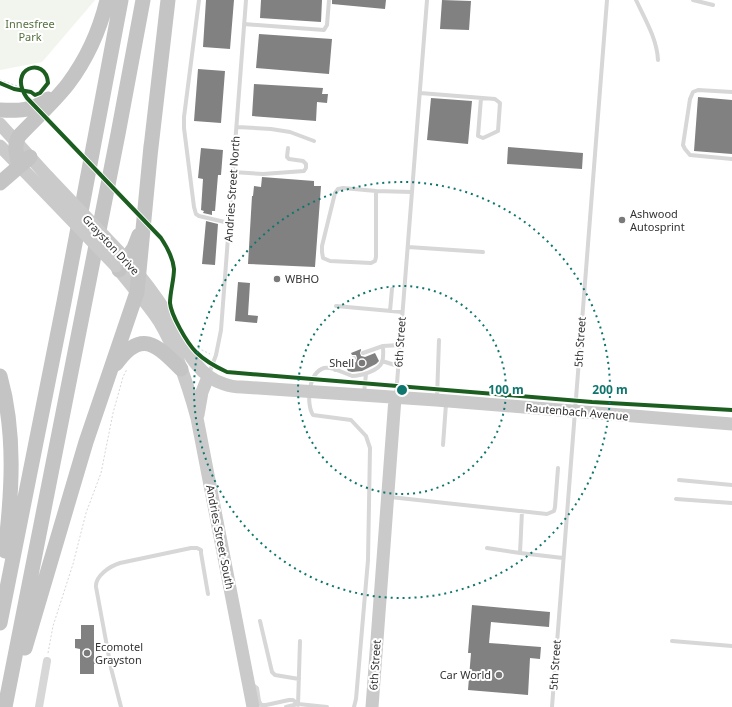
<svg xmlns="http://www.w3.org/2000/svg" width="732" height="707" font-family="'Noto Sans',sans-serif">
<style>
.green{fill:#f1f5ed}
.building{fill:#818181}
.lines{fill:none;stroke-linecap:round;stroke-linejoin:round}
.path{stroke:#d6d6d6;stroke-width:1;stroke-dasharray:2 2;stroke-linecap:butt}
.lane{stroke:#d7d7d7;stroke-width:4}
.street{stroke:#d7d7d7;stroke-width:8}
.primary{stroke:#cacaca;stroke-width:13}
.highway{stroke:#c4c4c4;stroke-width:15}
.path-bridge{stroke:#d6d6d6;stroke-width:1;stroke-dasharray:2 2;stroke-linecap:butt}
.primary-bridge{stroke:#cacaca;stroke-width:13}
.cycleway-casing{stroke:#fff;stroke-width:6}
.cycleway{stroke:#1b5e20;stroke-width:4}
.ring{fill:none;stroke:#0f766e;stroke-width:2;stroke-dasharray:2 4}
.poi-dot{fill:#7a7a7a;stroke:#fff;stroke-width:1.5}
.labels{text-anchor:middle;stroke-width:4;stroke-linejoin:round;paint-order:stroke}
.park-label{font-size:11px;fill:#56703f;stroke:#fff}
.street-label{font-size:11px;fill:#333;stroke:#fff}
.poi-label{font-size:11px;fill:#333;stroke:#fff;text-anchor:start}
.centre{fill:#0f766e;stroke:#fff;stroke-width:2}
.ring-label{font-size:12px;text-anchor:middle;font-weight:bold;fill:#0f766e;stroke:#fff;stroke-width:4;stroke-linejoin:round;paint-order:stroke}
</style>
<rect width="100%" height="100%" fill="#fff"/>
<path class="green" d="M0,0H95L42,62L0,70Z"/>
<path class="building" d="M206,0H234L230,49L203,47Z
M261,0H322L321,22L260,18Z
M332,0H386L385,9L332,4Z
M442,0L471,1L469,30L440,29Z
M259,34L332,39L329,74L256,68Z
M198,69L225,71L221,123L194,121Z
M254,84L323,88L322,94H328L327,103L317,102L316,121L252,116Z
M698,97L732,100V154L694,151Z
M431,98L472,101L468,144L427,140Z
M508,147L583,153L582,169L507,164Z
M201,148L223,150L221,175H218L215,211H212V215L203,213L204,211L201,210L203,179L198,178Z
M262,177L314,181V186H321L315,267L248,264L252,196H253L254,186L261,187Z
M206,221L218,224L215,265L202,264Z
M238,282L250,283L248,315L258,316L257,323L235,321Z
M361,349V350L360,353L361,356L365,357L375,353L379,361L376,364L362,371L352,372L348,371L346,367L356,362L357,358L356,355H352L351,353Z
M472,605L550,612L549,627L491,622L489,643L541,647L540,659L530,658L528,695L468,690L471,653H468Z
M81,625H94V658H100V664H94V674H80V649L75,648V639H81Z"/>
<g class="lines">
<path class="path" d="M0,80L32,91
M169,251C177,270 172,282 171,301
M198,348L210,354
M48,653L53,626L73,564L86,513L101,473L113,413L123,377L127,369"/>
<path class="lane" d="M199,0L184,117V128L194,207L196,214L199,216L229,223
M636,0C645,19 657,39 658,60
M693,0L713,5
M244,24L324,30L327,25L329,0
M732,92L698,90L693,92L690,99L683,145L685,149L690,155L732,159
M420,93L495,99L500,103L498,131L483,138L478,136L481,98
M237,127L271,129L290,132L314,141
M233,172L263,174L304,171L306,168V164L303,161L289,159L287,157L288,148
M376,191L343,188L338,189L335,193L322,246V252L323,258L330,261L371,263L375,261L376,257V191L412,192
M408,247L483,252
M336,306L402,312
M390,311L392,289
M363,353L383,346L400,345
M382,361L398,366
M335,370L354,358
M209,374L216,355L221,330L246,0
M350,375C343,373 332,366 324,368C308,373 306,404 313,415L351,420L366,436L370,448L368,560L356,699L354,707
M352,376C360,376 379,371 382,362C384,357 383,350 383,346
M364,393L366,374
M396,396L427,0
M437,398L439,340
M443,445L446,404
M679,480L732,485
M390,497L547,514L554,511L555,507L558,468
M676,499L732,503
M522,511L520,553L563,558
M487,548L520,553
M260,621L272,672L275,675L299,679
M672,641L732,646
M253,685L257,688L259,701L261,705H266L289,700H293L298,704
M298,705L300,641
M121,707L111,668L96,587C95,576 110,566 120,563L191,548H197L201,550V553L208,594
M286,707L298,704L327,707
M552,707L607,0"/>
<path class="street" d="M39,707L47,661"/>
<path class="primary" d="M0,124L48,177
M0,146L38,185
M122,255C139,274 154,293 167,314C182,338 193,375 224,384C229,386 236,387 242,387L436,400L732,424
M116,266C130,285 147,302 159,321C177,351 188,385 197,418L253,707
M198,415L202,392L208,377
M372,707L395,398"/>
<path class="highway" d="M0,110C19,111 32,111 48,99
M150,156L168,0
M19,166C17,155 13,146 19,136C35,119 54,102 68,84C86,60 100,29 107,0
M0,183L30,157
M119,270L134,248L139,235
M116,364C141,329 156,344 181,369
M0,376C16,433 12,493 5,551
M0,623L64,302L121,0
M25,648L86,442L137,292L151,146
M5,707L118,134L143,0"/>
<path class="path-bridge" d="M32,91L35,94L40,92L47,83C46,59 16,67 23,90L161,238L169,251"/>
<path class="primary-bridge" d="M48,177L122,255
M38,185L116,266"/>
<defs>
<path id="cycleway" d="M0,83L14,89L31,92L35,95L40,93L48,83C46,55 6,68 27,98L161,238C167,247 173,258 174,269C174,280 170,292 170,303C171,315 187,343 196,352C204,360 216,367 227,372L592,402L732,410"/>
</defs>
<use href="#cycleway" class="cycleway-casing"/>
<use href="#cycleway" class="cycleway"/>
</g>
<g class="ring">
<circle cx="402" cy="390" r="104"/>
<circle cx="402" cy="390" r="208"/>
</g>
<g class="poi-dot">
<circle cx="622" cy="220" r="4"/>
<circle cx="277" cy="279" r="4"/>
<circle cx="362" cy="363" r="4"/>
<circle cx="87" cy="653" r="4"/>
<circle cx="499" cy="675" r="4"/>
</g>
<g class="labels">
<g class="park-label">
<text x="30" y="28">Innesfree<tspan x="30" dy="13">Park</tspan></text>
</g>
<g class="street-label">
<text transform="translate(232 189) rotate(-86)" y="4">Andries Street North</text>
<text transform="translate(111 245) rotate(47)" y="4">Grayston Drive</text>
<text transform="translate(400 342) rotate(-86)" y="4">6th Street</text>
<text transform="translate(580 342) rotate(-86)" y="4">5th Street</text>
<text transform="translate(577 412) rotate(5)" y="4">Rautenbach Avenue</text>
<text transform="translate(220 537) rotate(79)" y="4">Andries Street South</text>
<text transform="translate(375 665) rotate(-86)" y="4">6th Street</text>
<text transform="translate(555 665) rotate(-86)" y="4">5th Street</text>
</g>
<g class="poi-label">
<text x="630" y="218">Ashwood<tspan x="630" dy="13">Autosprint</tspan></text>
<text x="285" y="283">WBHO</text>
<text x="354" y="367" text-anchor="end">Shell</text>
<text x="95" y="651">Ecomotel<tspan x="95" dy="13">Grayston</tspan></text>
<text x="491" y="679" text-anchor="end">Car World</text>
</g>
</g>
<circle cx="402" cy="390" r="6" class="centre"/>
<g class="ring-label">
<text x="506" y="394">100 m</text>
<text x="610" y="394">200 m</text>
</g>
</svg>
